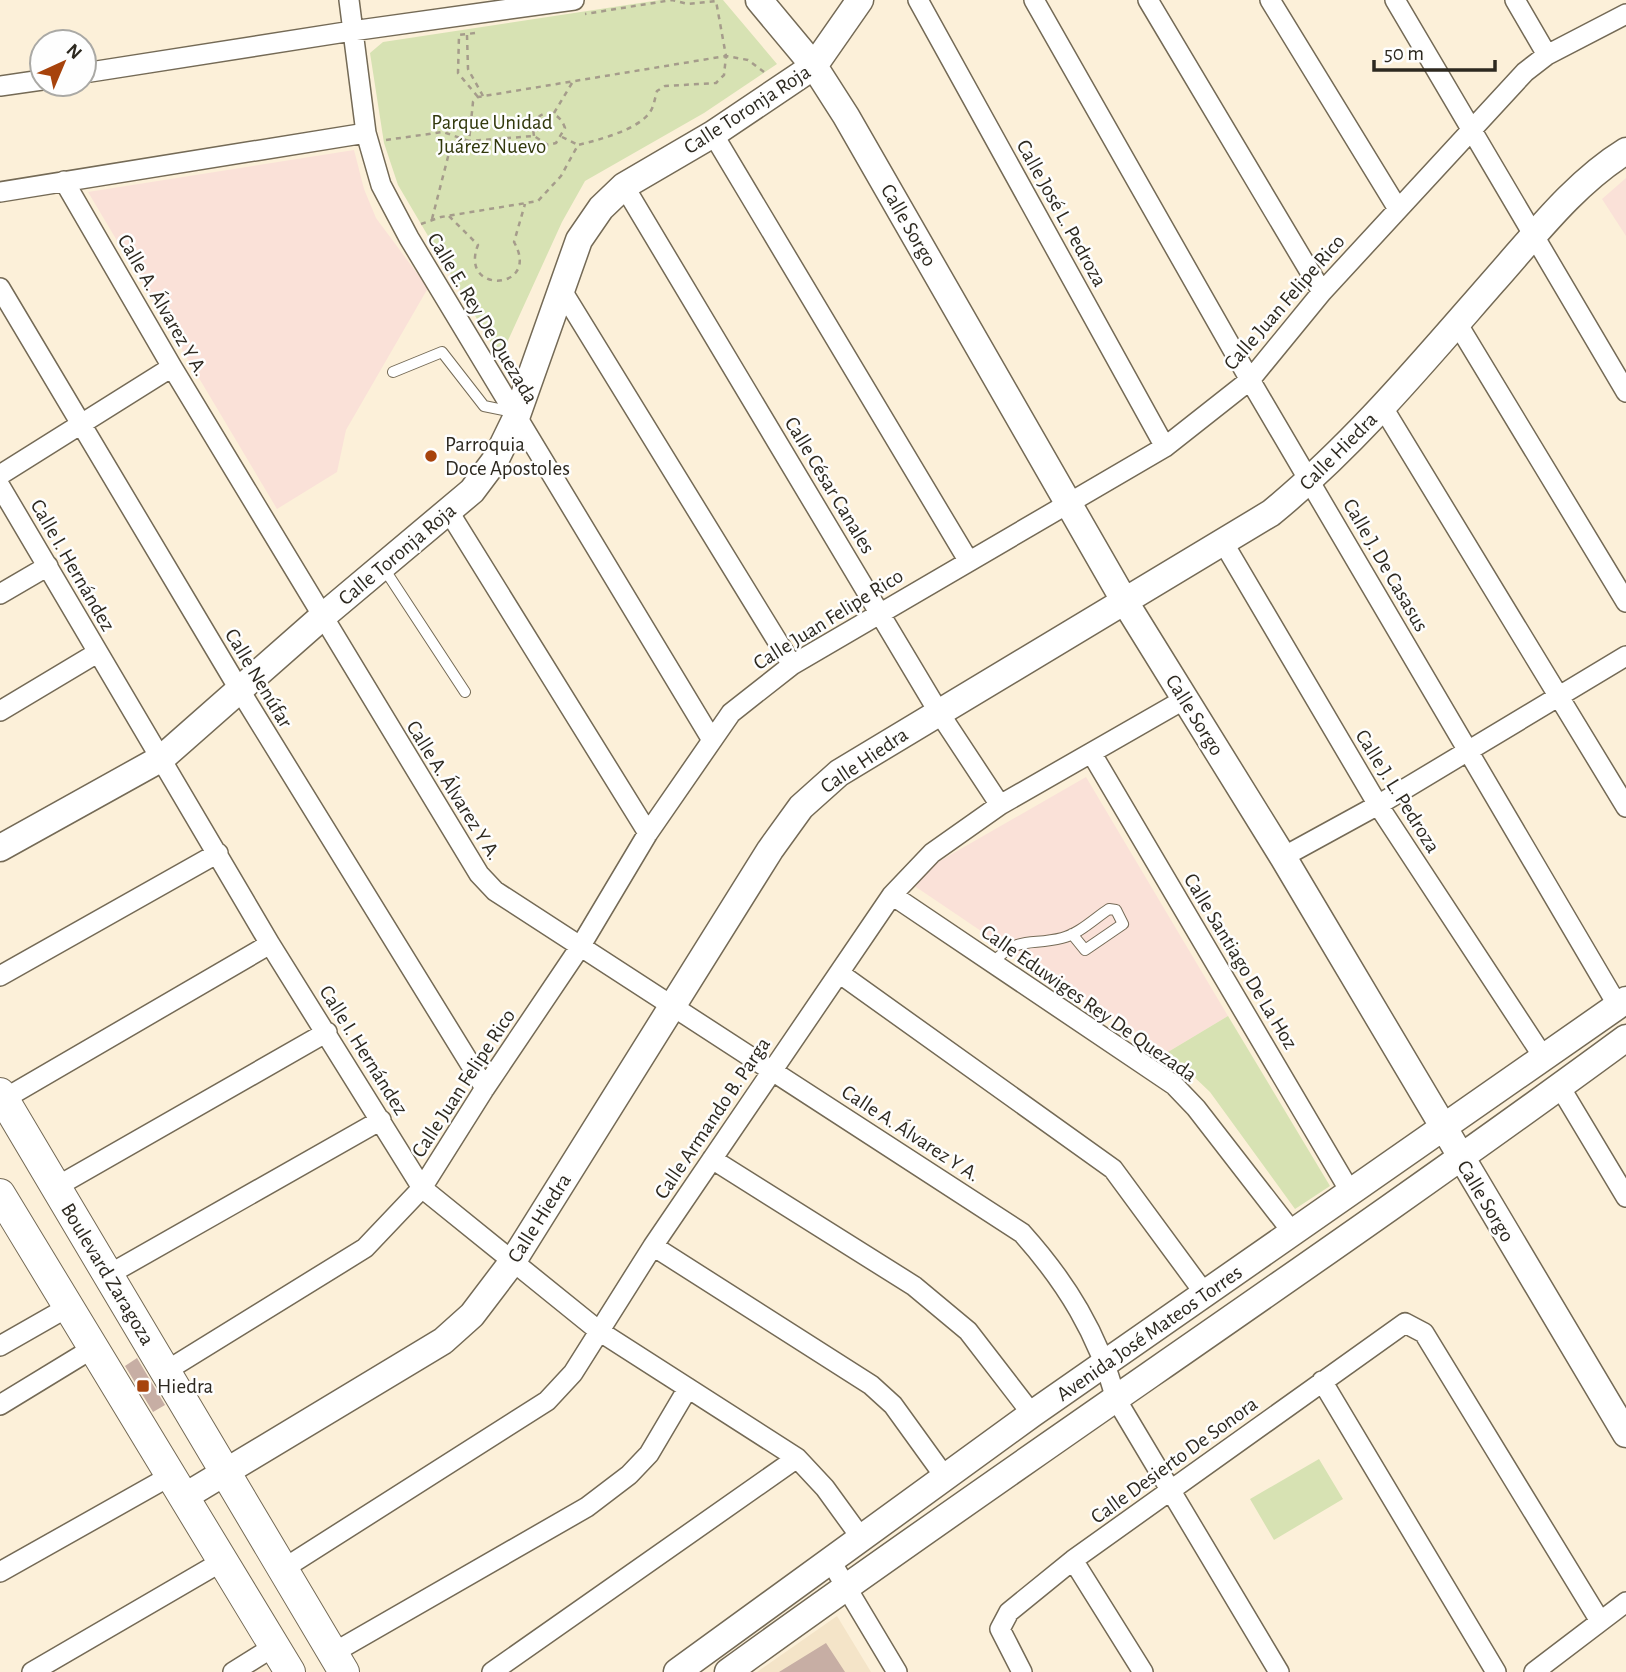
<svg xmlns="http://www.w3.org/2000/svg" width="1626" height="1672" font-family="'Alegreya Sans',sans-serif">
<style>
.built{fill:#f4e4c8}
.education{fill:#fae1d8}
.green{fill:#d7e2b3}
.building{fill:#c7aea4}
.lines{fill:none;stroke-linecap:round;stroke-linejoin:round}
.lane-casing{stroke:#746a56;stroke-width:12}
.street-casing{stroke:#746a56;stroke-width:22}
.secondary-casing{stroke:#746a56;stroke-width:29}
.primary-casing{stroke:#746a56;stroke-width:32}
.path{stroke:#a59c8b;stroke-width:2.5;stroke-dasharray:5 5;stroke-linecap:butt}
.lane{stroke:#fff;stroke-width:10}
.street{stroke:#fff;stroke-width:19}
.secondary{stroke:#fff;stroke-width:26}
.primary{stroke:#fff;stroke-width:30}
.poi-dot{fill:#a7430c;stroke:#fefefe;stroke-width:2.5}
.labels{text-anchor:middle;stroke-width:5;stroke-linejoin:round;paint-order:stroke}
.street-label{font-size:21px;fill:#2d2920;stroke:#fefefe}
.park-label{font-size:21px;fill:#32390c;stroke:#fefefe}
.poi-label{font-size:21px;fill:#2d2920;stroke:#fefefe;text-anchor:start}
</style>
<rect width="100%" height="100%" fill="#fcf0d9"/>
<path class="built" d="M837,1616L871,1672H757Z"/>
<path class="education" d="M354,150L364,189L376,218L428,288L346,430L337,472L277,509L88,192Z
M1626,178V236L1602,199Z
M1086,777L1228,1016L1168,1052L1055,981L913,885L924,870Z"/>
<path class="green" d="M660,0H723L777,64L704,113L585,181L562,222L500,358L398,185L384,143L370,53L383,42Z
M1228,1016L1330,1186L1295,1209L1210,1092L1168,1052Z
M1319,1459L1343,1499L1274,1540L1250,1499Z"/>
<path class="building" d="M137,1358L165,1405L153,1412L125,1366Z
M826,1643L845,1672H779Z"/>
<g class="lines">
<defs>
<path id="lane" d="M393,372L442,352L484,406L513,412
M383,567L465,692
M993,963C1017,935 1031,946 1062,938C1079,934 1095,918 1109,909L1116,910L1123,924L1085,950L1072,934"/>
<path id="street" d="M349,0L366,133L381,185L409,238L712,740
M918,0L1165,447
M1034,0L1250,380L1618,1006
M1148,0L1322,292
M1270,0L1398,209
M1395,0L1626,392
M1515,0L1547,55
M84,73L352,31L574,0
M0,86L42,80
M713,134L968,560
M64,181L172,367L479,874L495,891L1022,1233C1066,1282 1098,1334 1116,1399L1279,1672
M624,186L938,711L1000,805
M0,192L366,133
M0,288L239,689L485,1088
M561,289L792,665
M1457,323L1626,602
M1382,406L1626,807
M0,475L172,367
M0,486L270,944L422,1188L599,1331L797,1458L825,1488L862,1539
M449,512L648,833
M1223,542L1378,805L1544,1058
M0,594L48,566
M0,711L97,653
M1092,754L1351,1193
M1283,857L1378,805L1626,656
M892,895L1174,1085L1196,1108L1293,1233
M839,973L1113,1169L1205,1294
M0,976L218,853
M1560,1087L1626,1197
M4,1099L270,944
M712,1159L914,1286L968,1331L1032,1414
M56,1187L327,1032
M653,1246L871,1385L893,1405L945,1477
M108,1275L381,1120
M0,1346L70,1306
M166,1371L365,1248L422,1188L485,1088L580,947L648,833L731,713L792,665L1165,447L1250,380L1322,292L1525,72L1547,55L1626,14
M1322,1381L1496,1672
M0,1405L95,1347
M830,1560L897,1672
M1073,1560L1143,1672
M283,1569L547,1401L573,1373L653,1246L892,895L932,853L1000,805L1185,699
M0,1572L172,1475
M333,1653L587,1507L629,1475L649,1454L688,1388
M32,1672L221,1562
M233,1672L275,1646
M492,1672L797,1458
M1022,1672L1000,1629L1009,1612L1073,1560L1405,1323L1424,1333L1600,1621
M1534,1672L1626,1602"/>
<path id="secondary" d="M759,0L814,66L846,116L1125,602L1283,857L1626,1434
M0,848L162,758L322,617L472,491L496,459L516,418L579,240L601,208L624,186L713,134L814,66L860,0
M184,1497L443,1341L472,1315L513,1261L770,850L801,807L839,773L1271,513C1354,445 1423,362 1493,282C1534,236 1574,183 1626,151
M677,1672L1032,1414L1626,1000
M728,1672C1024,1457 1331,1255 1626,1038"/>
<path id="primary" d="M0,1093L344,1672
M0,1194L290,1672"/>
</defs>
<use href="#lane" class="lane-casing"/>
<use href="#street" class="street-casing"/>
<use href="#secondary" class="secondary-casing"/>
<use href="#primary" class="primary-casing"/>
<path class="path" d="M475,33L459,35L458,73L478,97
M467,35L468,69L483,96
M554,113L572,83
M562,137L578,145
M386,140L443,132L469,141L473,102L478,97L726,56L716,1L688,4L672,0L585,14
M449,216L478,245C458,295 542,291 514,242L525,204
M432,219L450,149L469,141L534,136L548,145L556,143L565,128C557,104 529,111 534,136
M421,224L441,217L538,201L561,176L578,145C598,140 638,130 650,112C654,107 655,97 657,91L665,86L716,83L724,75L726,56L748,60L764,72"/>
<use href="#lane" class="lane"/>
<use href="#street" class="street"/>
<use href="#secondary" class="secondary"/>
<use href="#primary" class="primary"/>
</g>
<g class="poi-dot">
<circle cx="431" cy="456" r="7"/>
<rect x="136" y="1379" width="14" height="14" rx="3.5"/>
</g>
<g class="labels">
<g class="street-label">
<text transform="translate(747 109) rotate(-33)" y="7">Calle Toronja Roja</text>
<text transform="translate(1062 213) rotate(61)" y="7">Calle José L. Pedroza</text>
<text transform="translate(909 225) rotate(60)" y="7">Calle Sorgo</text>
<text transform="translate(1284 302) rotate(-49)" y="7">Calle Juan Felipe Rico</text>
<text transform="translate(163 305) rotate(60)" y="7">Calle A. Álvarez Y A.</text>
<text transform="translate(483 318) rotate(59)" y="7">Calle E. Rey De Quezada</text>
<text transform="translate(1338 451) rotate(-45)" y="7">Calle Hiedra</text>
<text transform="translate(830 485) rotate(59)" y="7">Calle César Canales</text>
<text transform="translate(397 554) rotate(-40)" y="7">Calle Toronja Roja</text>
<text transform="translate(73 565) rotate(60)" y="7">Calle I. Hernández</text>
<text transform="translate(1386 565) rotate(60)" y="7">Calle J. De Casasus</text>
<text transform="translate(828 619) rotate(-32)" y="7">Calle Juan Felipe Rico</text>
<text transform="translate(259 678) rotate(59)" y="7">Calle Nenúfar</text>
<text transform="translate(1195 715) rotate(58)" y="7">Calle Sorgo</text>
<text transform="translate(864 760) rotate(-34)" y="7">Calle Hiedra</text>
<text transform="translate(454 790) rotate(58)" y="7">Calle A. Álvarez Y A.</text>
<text transform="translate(1398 791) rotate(58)" y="7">Calle J. L. Pedroza</text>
<text transform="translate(1241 961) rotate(59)" y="7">Calle Santiago De La Hoz</text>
<text transform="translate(1089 1003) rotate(35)" y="7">Calle Eduwiges Rey De Quezada</text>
<text transform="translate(364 1050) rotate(58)" y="7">Calle I. Hernández</text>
<text transform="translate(463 1083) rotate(-57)" y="7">Calle Juan Felipe Rico</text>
<text transform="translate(712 1118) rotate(-56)" y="7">Calle Armando B. Parga</text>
<text transform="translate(911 1133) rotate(33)" y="7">Calle A. Álvarez Y A.</text>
<text transform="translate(1486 1201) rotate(59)" y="7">Calle Sorgo</text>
<text transform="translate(539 1218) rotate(-58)" y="7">Calle Hiedra</text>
<text transform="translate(108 1274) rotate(59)" y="7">Boulevard Zaragoza</text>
<text transform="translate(1149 1333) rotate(-35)" y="7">Avenida José Mateos Torres</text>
<text transform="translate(1174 1460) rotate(-36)" y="7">Calle Desierto De Sonora</text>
</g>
<g class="park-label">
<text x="492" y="129">Parque Unidad<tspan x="492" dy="24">Juárez Nuevo</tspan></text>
</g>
<g class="poi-label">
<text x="445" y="451">Parroquia<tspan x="445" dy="24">Doce Apostoles</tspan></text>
<text x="157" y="1393">Hiedra</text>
</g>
</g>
<g transform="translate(63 63) rotate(44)"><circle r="33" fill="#fefefe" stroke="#aaa9a5" stroke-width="2"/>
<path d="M0-5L12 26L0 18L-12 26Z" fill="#a7430c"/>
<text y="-10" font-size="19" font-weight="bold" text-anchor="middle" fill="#2d2920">N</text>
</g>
<path d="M1374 60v10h121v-10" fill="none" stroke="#2d2920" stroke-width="3.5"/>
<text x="1384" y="60" font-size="21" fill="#2d2920" stroke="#fefefe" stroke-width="5" paint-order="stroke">50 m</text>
</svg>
